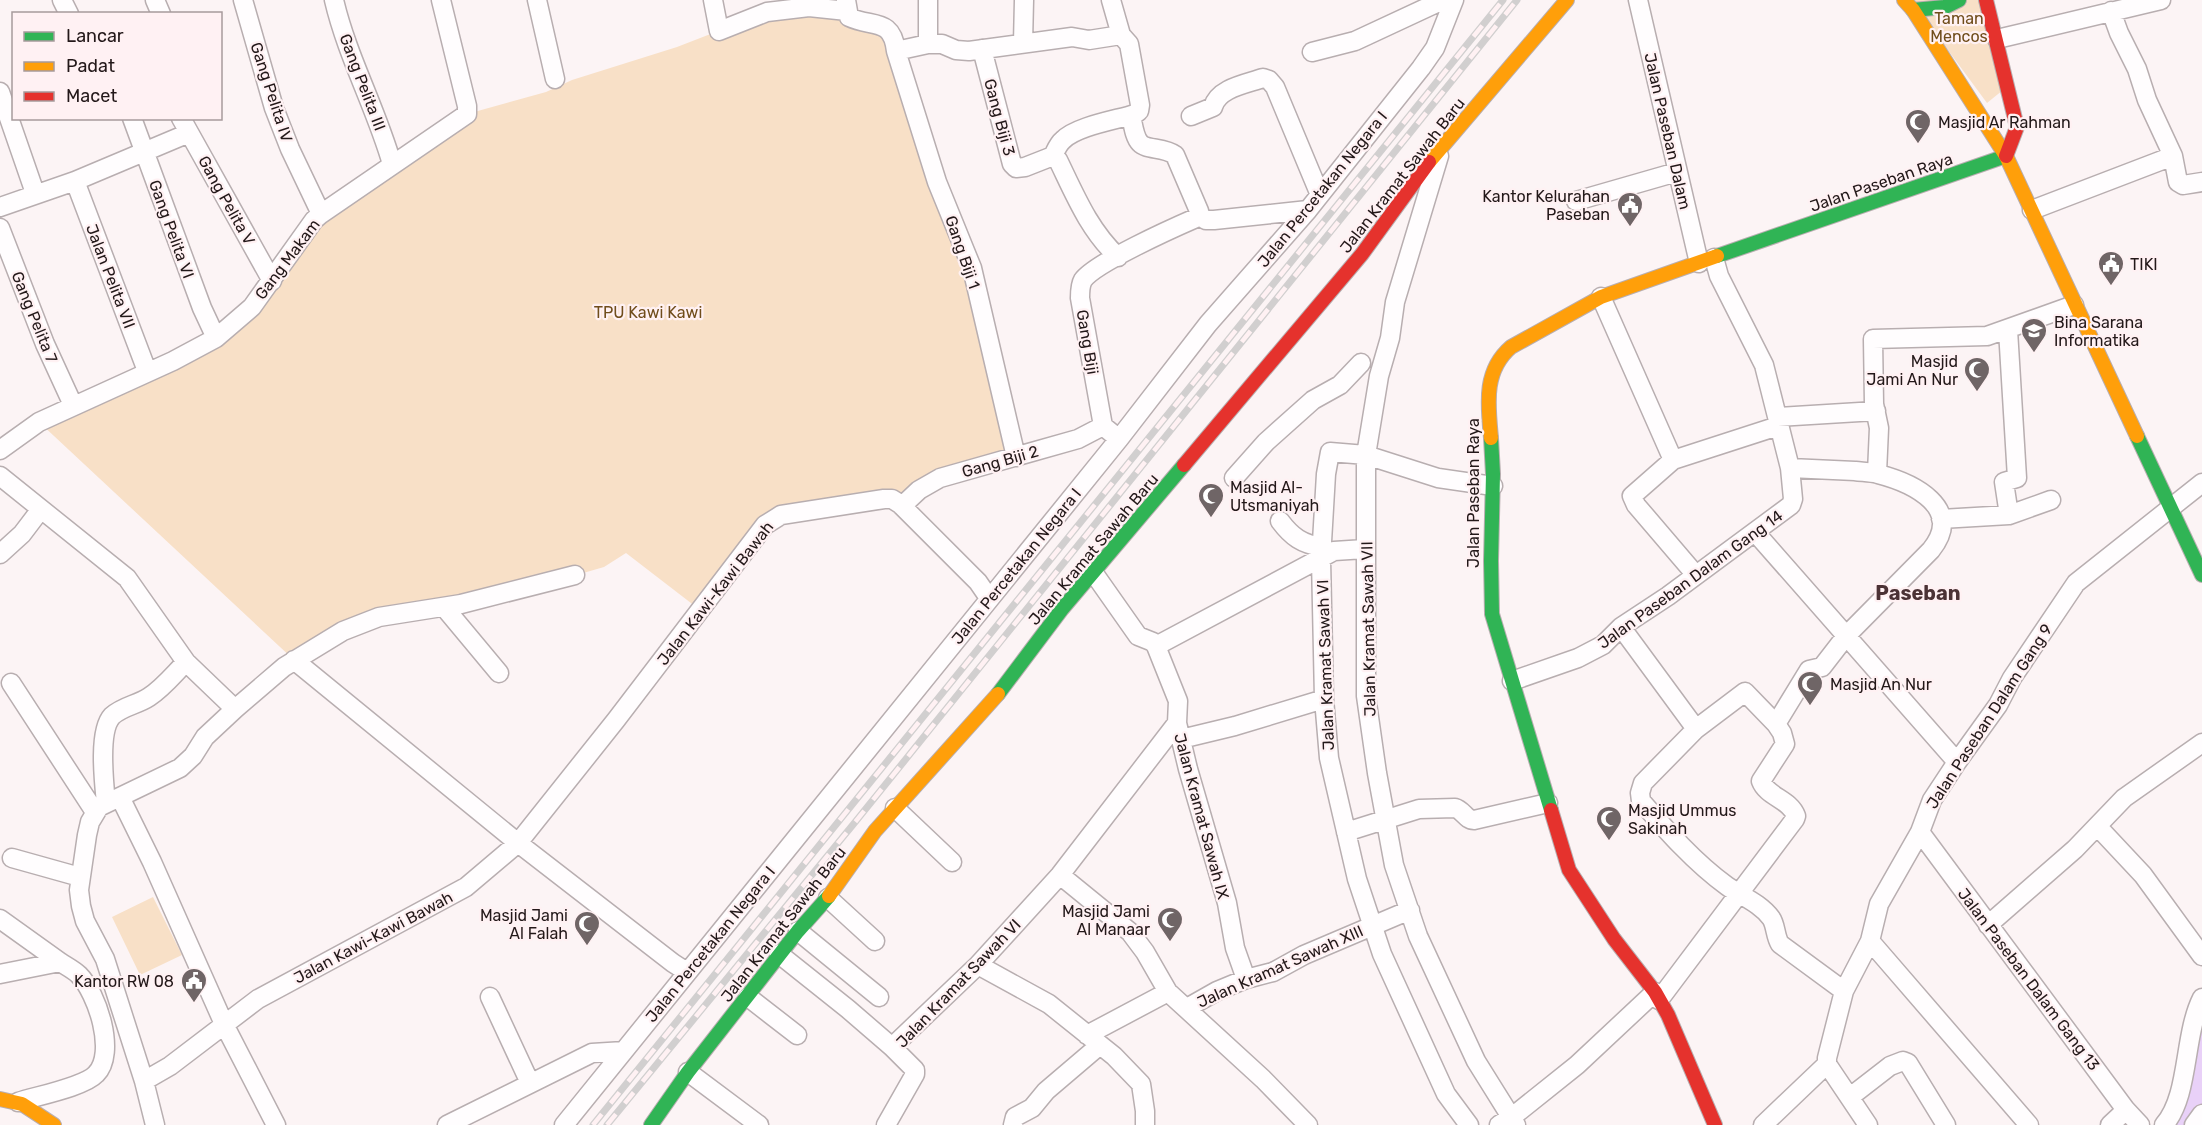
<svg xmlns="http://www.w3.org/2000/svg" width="2202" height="1125" font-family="Rubik,sans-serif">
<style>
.green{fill:#f8e0c7}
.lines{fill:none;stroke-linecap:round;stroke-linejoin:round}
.river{stroke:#e9d1f8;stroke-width:32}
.street-casing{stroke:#b8aeb0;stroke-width:21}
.fast-casing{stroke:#b8aeb0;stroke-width:16}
.slow-casing{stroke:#b8aeb0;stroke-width:16}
.jam-casing{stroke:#b8aeb0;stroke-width:16}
.street{stroke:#fffdfe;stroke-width:18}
.fast{stroke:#30b455;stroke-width:14}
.slow{stroke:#ff9f0a;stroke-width:14}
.jam{stroke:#e5322d;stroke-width:14}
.rail-casing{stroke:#d1cfcf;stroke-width:7}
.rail{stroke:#fff1f3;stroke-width:4.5;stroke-dasharray:14;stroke-linecap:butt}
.labels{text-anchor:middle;stroke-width:4.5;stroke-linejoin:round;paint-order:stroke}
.park-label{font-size:16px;fill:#704d1b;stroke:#fff1f3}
.street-label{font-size:16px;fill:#231819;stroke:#fff1f3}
.poi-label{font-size:16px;fill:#231819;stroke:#fff1f3;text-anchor:start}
.quarter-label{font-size:20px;font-weight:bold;fill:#4b3235;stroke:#fff1f3}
</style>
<rect width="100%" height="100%" fill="#fcf4f5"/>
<path class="green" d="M1911,0H1979L2003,90L1987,103Z
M809,7L884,26L972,268L1016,457L940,478L902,506L781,515L700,610L626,553L604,567L566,578L379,617L294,660L39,422L216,338L314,220L467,114L546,92L572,80L677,47L767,12Z
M153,897L182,955L140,975L112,917Z"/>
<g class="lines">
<path class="river" d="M2183,1125L2188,1113L2202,1037"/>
<defs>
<path id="street" d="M62,0L69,14
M155,0L161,14
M243,0L274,108L290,149L321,214
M334,0C347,56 376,108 392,164
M537,0L555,79
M713,0L719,31L767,12L809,7L847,11
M846,0L849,17C872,28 892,17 896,51L928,44H942L956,50L969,51L1072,37L1089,40L1121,35
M928,0V44
M1638,0L1699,263
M2111,11L2119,33L2137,69L2147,100L2173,156L2178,182L2183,185L2202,182
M1997,39L2161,0
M1023,43L1024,0
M982,49L1012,164L1016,168L1025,167L1053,156L1058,160C1075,195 1089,230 1118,257
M896,51L937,182L972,268L1016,457
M1312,52L1355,41L1443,0
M0,92L35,193
M1191,116L1213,107C1218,88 1246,84 1263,78L1269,80L1275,87L1320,195
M132,118L202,308L216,338
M181,118L272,281
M1053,156C1056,150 1058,144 1063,140C1077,126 1116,120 1135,114L1139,111L1140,105L1129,44L1121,35L1111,0
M1439,156L1395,302L1390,338L1379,376L1366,455V696L1377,773L1394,865L1418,936L1476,1061L1516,1125
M75,181L147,371
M1576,201L1677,172
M0,207L75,181L189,133
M2032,210L2173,156
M1198,215L1206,220H1214L1308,210
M0,228L45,344L73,405
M1601,297L1673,460
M2008,330L2017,478L2004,482L2009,515
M1777,417L1876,411
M1119,439L1103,426L1080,298C1080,292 1080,285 1083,280C1095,263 1173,228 1196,218L1199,211L1175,155C1164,147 1146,150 1140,143C1134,137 1133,123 1131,116
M0,450L39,422L173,361L216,338L252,307L314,220L321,214L467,114V106L441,0
M1877,473L1879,428L1874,404L1873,339L1987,336L2074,305
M0,476L127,578L186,662L235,709
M1234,478L1266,442L1313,400L1340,385L1361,363
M902,506L919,490L940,478L1078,439L1103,426
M1941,519L2009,515L2051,500
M1280,521C1292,537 1302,544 1322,547
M1755,532L1957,762
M0,554L22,534L41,509
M1093,572L1138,636L1153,642L1156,646L1178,701L1177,723L1188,769L1227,903L1235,948L1246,979
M1695,574L1636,505L1632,496L1673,460L1778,426
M444,607L499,673
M1621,627L1696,729L1643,783L1640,793L1641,801C1667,831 1694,862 1727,886C1741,896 1760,903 1771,918C1776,925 1775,936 1780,944L1844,991
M1156,646L1334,551L1365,549
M294,660L518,843L673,963L687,972
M1512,681L1578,658L1603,645L1621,627L1668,596L1791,505L1793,499L1790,468L1764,365L1719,276L1714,258
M11,683L95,812
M1696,729L1745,692L1776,724
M1181,739L1235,726L1324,699
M120,797L152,862L224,1024L276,1125
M106,803C104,783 98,731 112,716C123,706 137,705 149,697C163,688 174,674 186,662
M895,808L952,862
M2098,827L2143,875L2202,956
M1346,832L1419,809L1455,808C1463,810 1466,820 1474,820L1548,803
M1920,832L2126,1110L2140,1125
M12,858L80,877
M1060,875L1130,932L1145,952L1168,992L1263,1079L1308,1125
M828,898L875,941
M0,919L60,962
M1988,925L2075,849L2124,798L2202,743
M798,931L879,997
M1870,941L2029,1125
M779,954L848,1009L892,1047
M978,965L1049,1004L1114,1056L1141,1084L1145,1111V1125
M0,974L60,962C66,966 74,970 79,975C97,993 117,1053 96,1074C84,1087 36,1096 18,1102
M490,997L530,1083
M748,997L797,1035
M1659,1000L1795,819L1796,816C1790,799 1767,797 1761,781L1785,744L1782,733L1776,724L1809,670L1822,667L1846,636L1931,550C1965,508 1913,483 1878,474C1871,472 1862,472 1855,471C1833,470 1812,469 1790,468
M1187,1008L1217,991L1246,979L1273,972L1304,955L1410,910
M1087,1035L1168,992
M688,1072L759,1125
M144,1081L105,959L85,921L81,906L79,890L87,835L90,822L99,807L180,768L193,756L205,737L235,709L284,667L343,631L379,617L461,604L575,575
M1850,1097L1890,1066L1903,1061L1908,1063L1946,1125
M155,1125L144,1081L170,1066L258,999L466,887L518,843L616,720L765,525L781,515L884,499H892L900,504L978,582L989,598
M447,1125L592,1053L624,1051
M564,1125L1119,439L1208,324L1308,210L1421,68L1435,48L1454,0
M886,1125L915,1074V1070L892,1047L978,965L1060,875L1177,723
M1013,1125L1015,1117L1032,1108L1046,1091L1100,1045
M1469,1125L1446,1094L1382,954L1357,879L1329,758L1324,699L1321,559L1326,474L1330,452L1366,455L1438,478L1493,486
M1499,1125L1512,1117L1577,1065L1655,992
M1763,1125L1827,1064
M1868,1125L1827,1064V1058L1844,991L1870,941L1879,904L1920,832L1932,800L1957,762L1998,705L2012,678L2076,583L2202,483
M2110,1125L2126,1110
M2164,1125C2190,1095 2183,1036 2202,998
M2194,1125L2202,1114"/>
<path id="fast" d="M1913,10L1945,7L1959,0
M1717,256L2006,156
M2137,436L2202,575
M1491,438L1493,474L1491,561L1492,614L1551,810
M998,694L1062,609L1184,465
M651,1125L688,1072L798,931L829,896"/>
<path id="slow" d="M1904,0L1913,10L2006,156L2137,436
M1429,162L1567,0
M1491,438C1488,405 1483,371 1511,347L1601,297L1717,256
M829,896L875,831L998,694
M0,1099L22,1104L54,1125"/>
<path id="jam" d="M1986,0L2017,127L2006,156
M1184,465L1362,254L1429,162
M1551,810L1569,870L1614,939L1655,992L1668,1015L1715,1125"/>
</defs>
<use href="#street" class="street-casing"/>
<use href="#fast" class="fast-casing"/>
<use href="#slow" class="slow-casing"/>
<use href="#jam" class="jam-casing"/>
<use href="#street" class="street"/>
<use href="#fast" class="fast"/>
<use href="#slow" class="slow"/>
<use href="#jam" class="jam"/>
<defs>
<path id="rail" d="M593,1125L1503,0
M607,1125L856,821L1517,0"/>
</defs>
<use href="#rail" class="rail-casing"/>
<use href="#rail" class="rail"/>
</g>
<defs>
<symbol id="mosque-pin" viewBox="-11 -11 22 30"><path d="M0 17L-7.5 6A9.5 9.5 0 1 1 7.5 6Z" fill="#6f6566" stroke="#fff1f3"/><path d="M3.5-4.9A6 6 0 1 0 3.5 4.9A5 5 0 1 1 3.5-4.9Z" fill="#fff"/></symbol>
<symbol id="civic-pin" viewBox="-11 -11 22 30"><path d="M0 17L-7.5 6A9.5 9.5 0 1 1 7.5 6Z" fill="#6f6566" stroke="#fff1f3"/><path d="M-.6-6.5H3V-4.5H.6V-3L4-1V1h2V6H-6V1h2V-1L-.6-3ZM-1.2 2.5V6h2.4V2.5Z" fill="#fff"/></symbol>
<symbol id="university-pin" viewBox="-11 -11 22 30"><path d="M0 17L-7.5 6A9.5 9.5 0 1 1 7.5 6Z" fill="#6f6566" stroke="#fff1f3"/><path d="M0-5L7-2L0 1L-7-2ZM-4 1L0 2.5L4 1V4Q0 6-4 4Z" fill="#fff"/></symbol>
</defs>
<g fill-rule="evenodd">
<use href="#mosque-pin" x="1903" y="107" width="30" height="40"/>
<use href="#civic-pin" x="1615" y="190" width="30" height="40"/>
<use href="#civic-pin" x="2096" y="249" width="30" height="40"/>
<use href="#university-pin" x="2019" y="316" width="30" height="40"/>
<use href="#mosque-pin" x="1962" y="355" width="30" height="40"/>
<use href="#mosque-pin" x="1196" y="481" width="30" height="40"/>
<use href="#mosque-pin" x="1795" y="669" width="30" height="40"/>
<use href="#mosque-pin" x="1594" y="804" width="30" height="40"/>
<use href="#mosque-pin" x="1155" y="905" width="30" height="40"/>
<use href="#mosque-pin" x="572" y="909" width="30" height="40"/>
<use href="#civic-pin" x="179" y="966" width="30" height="40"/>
</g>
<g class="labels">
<g class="park-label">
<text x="1959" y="24">Taman<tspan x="1959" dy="18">Mencos</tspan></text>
<text x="648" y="318">TPU Kawi Kawi</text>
</g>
<g class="street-label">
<text transform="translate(363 82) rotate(69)" y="6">Gang Pelita III</text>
<text transform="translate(272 92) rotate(72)" y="6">Gang Pelita IV</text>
<text transform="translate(1000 117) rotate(75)" y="6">Gang Biji 3</text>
<text transform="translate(1668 131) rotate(77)" y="6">Jalan Paseban Dalam</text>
<text transform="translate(1402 175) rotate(-52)" y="6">Jalan Kramat Sawah Baru</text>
<text transform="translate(1881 182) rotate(-19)" y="6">Jalan Paseban Raya</text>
<text transform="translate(1322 189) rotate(-51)" y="6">Jalan Percetakan Negara I</text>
<text transform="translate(227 200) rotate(61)" y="6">Gang Pelita V</text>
<text transform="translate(172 229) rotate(70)" y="6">Gang Pelita VI</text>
<text transform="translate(963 252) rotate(71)" y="6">Gang Biji 1</text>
<text transform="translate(287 259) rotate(-53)" y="6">Gang Makam</text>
<text transform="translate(111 276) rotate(69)" y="6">Jalan Pelita VII</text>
<text transform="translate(35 317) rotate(68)" y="6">Gang Pelita 7</text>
<text transform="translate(1088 342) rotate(80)" y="6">Gang Biji</text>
<text transform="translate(1000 461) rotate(-16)" y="6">Gang Biji 2</text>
<text transform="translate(1473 493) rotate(-90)" y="6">Jalan Paseban Raya</text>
<text transform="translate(1093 549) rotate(-50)" y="6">Jalan Kramat Sawah Baru</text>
<text transform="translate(1016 566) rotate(-51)" y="6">Jalan Percetakan Negara I</text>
<text transform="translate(1690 579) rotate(-36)" y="6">Jalan Paseban Dalam Gang 14</text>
<text transform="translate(715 593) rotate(-52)" y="6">Jalan Kawi-Kawi Bawah</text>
<text transform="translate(1368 629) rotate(-91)" y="6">Jalan Kramat Sawah VII</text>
<text transform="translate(1325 665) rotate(-92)" y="6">Jalan Kramat Sawah VI</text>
<text transform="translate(1989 716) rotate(-57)" y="6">Jalan Paseban Dalam Gang 9</text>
<text transform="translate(1202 816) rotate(75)" y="6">Jalan Kramat Sawah IX</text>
<text transform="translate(783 924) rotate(-52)" y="6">Jalan Kramat Sawah Baru</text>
<text transform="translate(373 937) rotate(-28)" y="6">Jalan Kawi-Kawi Bawah</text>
<text transform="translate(710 944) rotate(-51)" y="6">Jalan Percetakan Negara I</text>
<text transform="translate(1280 966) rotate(-24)" y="6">Jalan Kramat Sawah XIII</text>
<text transform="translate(2029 979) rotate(53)" y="6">Jalan Paseban Dalam Gang 13</text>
<text transform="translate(958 983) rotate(-46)" y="6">Jalan Kramat Sawah VI</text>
</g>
<g class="poi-label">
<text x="1938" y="128">Masjid Ar Rahman</text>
<text x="1610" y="202" text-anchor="end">Kantor Kelurahan<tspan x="1610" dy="18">Paseban</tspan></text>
<text x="2130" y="270">TIKI</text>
<text x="2054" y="328">Bina Sarana<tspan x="2054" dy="18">Informatika</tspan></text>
<text x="1958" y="367" text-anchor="end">Masjid<tspan x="1958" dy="18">Jami An Nur</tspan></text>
<text x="1230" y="493">Masjid Al-<tspan x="1230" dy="18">Utsmaniyah</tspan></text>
<text x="1830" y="690">Masjid An Nur</text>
<text x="1628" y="816">Masjid Ummus<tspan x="1628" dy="18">Sakinah</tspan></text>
<text x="1150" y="917" text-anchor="end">Masjid Jami<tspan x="1150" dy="18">Al Manaar</tspan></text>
<text x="568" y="921" text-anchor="end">Masjid Jami<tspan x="568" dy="18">Al Falah</tspan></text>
<text x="174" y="987" text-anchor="end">Kantor RW 08</text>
</g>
<g class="quarter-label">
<text x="1918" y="600">Paseban</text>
</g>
</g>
<rect x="12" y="12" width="210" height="108" fill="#fff1f3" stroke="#a79a9c" stroke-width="1.5"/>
<rect x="24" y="32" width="30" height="9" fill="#30b455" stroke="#a79a9c" stroke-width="1.5"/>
<text x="66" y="42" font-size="18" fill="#231819">Lancar</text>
<rect x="24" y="62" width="30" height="9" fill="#ff9f0a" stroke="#a79a9c" stroke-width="1.5"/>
<text x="66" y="72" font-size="18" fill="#231819">Padat</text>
<rect x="24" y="92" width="30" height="9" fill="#e5322d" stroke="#a79a9c" stroke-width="1.5"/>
<text x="66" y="102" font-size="18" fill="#231819">Macet</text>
</svg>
